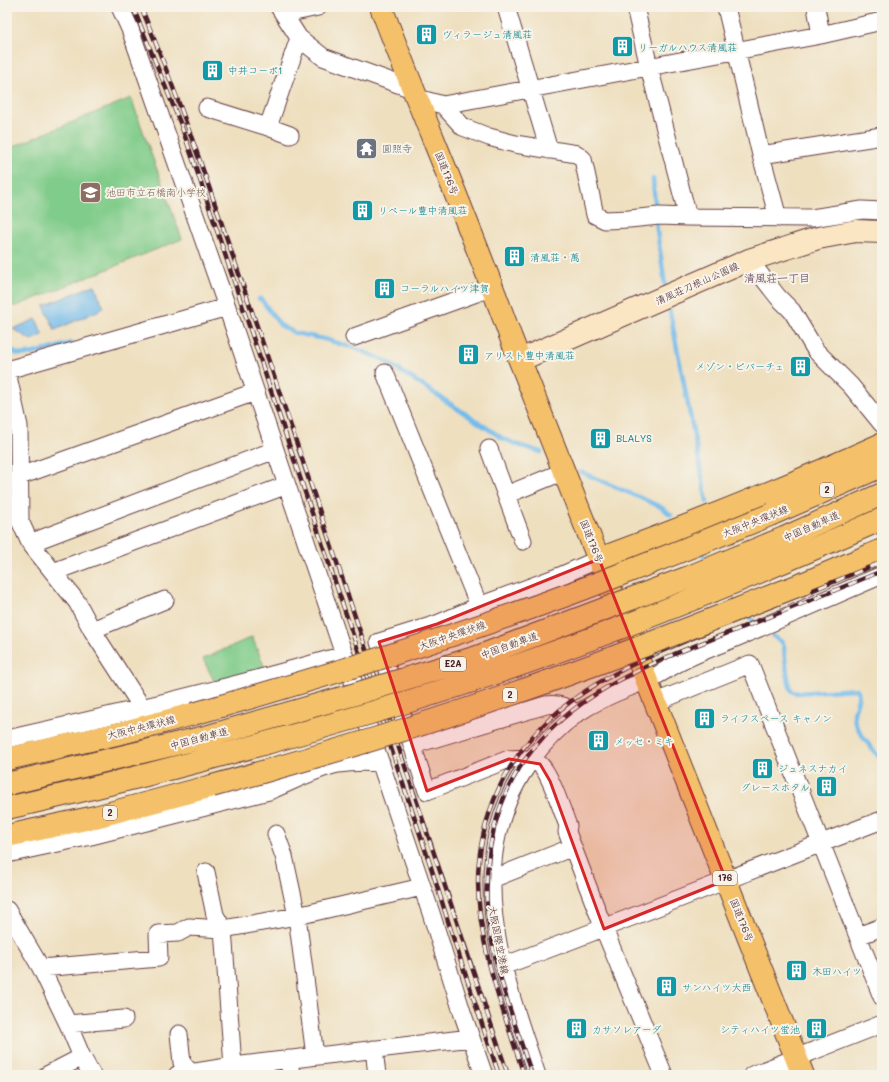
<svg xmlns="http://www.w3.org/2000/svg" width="889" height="1082" font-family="Mali,'Klee One',sans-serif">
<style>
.green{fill:#80cc8a;stroke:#65765a}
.water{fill:#73bbeb;stroke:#5e6d8b}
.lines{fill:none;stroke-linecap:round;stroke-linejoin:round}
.stream{stroke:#73bbeb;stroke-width:4.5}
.street-casing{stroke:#633c41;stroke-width:19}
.secondary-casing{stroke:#633c41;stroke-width:24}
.primary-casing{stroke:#633c41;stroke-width:24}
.highway-casing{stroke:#633c41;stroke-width:24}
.street{stroke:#fff;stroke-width:17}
.secondary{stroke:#fbe6c3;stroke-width:22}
.primary{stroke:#f4c16a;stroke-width:22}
.highway{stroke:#f4c16a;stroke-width:22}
.rail-casing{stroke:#4a1f2b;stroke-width:4.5}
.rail{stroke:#f7f3e8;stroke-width:3;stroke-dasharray:9;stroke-linecap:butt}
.primary-bridge-casing{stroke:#633c41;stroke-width:24;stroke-linecap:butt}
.highway-bridge-casing{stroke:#633c41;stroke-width:24;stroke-linecap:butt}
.primary-bridge{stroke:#f4c16a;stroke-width:22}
.highway-bridge{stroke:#f4c16a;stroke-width:22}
.marked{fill:#d62828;fill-opacity:0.2;stroke:#d62828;stroke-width:3;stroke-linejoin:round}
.labels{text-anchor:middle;stroke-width:4;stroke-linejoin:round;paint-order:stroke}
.shield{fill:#f7f3e8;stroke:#7e5f64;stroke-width:1}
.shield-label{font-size:9px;font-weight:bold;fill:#4a1f2b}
.culture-label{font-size:10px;fill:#0d838f;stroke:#f7f3e8;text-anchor:start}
.worship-label{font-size:10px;fill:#5b616d;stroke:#f7f3e8;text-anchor:start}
.street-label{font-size:10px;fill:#4a1f2b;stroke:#f7f3e8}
.education-label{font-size:10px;fill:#785e54;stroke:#f7f3e8;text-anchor:start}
.neighbourhood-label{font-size:11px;font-weight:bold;fill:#755571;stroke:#f7f3e8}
</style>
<rect width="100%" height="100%" fill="#f7f3e8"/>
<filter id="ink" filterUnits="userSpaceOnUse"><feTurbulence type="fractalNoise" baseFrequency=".025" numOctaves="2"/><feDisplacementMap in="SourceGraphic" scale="8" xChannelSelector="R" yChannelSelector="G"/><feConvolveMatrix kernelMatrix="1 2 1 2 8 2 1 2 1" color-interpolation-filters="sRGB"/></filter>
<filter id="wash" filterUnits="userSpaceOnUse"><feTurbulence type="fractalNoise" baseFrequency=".012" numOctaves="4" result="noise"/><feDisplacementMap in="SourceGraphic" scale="16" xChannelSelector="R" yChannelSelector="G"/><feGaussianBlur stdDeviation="0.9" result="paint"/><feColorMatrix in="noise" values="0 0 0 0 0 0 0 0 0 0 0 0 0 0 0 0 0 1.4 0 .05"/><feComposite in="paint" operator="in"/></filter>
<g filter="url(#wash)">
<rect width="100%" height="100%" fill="#eedfbf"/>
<path class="green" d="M131,98L182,239L14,307L9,294L7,295V149Z
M252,637L265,668L215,683L203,659Z"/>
<path class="water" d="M94,285L104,308L55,330L44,306Z
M36,319L43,335L31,340L13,329Z"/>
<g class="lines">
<path class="stream" d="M653,179L657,231L666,291
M259,299H261L280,325L295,333L324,339L351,347L384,360L502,438L518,445L541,452
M668,302L707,502
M7,344C10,348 13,353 18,354C29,357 60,346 71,343
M581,472L643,499L661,507L671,515
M699,549L709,562
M747,613L755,624
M773,636L782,642L784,646C784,652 788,687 792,691C794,693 795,692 798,693L857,689C862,697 853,708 854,717C854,727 874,753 882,759"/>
</g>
</g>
<g filter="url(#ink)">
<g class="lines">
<defs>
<path id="street" d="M120,7L130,29L227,307L431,913L463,1015L484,1075
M279,7L299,38L323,57L412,89
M506,7L549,150
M635,7L649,67L688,217
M726,7L761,155L778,218
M816,7L821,35
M285,14L318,7
M417,98L443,105L821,35L882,21
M443,105L463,127L489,137L515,144L577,154L583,159L595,215L605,220L629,219L659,216L688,217L812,218L862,210L882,211
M207,108L268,127L290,135
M268,127L299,38
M761,155L882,136
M749,260L778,297L792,311L816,351L851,386L882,424
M354,337L493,287
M7,370L227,307
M7,372L19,426L20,521L30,543L77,602L92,630L143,709
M385,373L479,606
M489,449L523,541
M20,476L255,392
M506,495L555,475L565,476
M30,543L275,450
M599,559L560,576L479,606L437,624L379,642L427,791L509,759C518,758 531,758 539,764C549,770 563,813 568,826L567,832L604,929L664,1075
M53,572L287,485
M92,630L165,600
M656,702L750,664L882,997
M7,739C120,714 233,687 344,655
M413,745L546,705C558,703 567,707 577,714
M276,834L284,856L297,916L315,1056
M7,854L91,836L269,791C292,782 314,769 338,764C352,762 367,762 381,763
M492,879L573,847
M7,910L41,968L68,1024L82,1057L92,1075
M858,936L882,927
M503,966C630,919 755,868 882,820
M41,968L159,958L158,934L178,933L189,927L223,929L215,915L206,872
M68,1024L124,1019
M179,1034L182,1063L193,1075
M374,1049L377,1075
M289,1059L291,1075
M233,1066L223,929L297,916L422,887
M47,1075L82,1057
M177,1075L233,1066L471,1038
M537,1075C504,977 463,872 521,775C536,751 555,729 578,713C594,702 612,694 630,687C636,684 642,683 648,680C661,674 673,665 686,659C707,649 729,641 750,632C794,613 838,594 882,575
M752,1075L882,1024"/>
<path id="secondary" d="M520,360L749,260L818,238L856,231L882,232"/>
<path id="primary" d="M772,514L882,466
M599,559C694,524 789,486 882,444
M802,584L882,550
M7,759L121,733L193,714
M7,836L95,817L212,786"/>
<path id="highway" d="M381,7C423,118 471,226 511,338L803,1075"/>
</defs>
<use href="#street" class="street-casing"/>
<use href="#secondary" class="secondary-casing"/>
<use href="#primary" class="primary-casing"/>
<use href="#highway" class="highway-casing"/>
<use href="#street" class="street"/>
<use href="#secondary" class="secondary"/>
<use href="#primary" class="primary"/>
<use href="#highway" class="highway"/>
<defs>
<path id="rail" d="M133,7L181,125L196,168L430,864L454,940L499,1075
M141,7C186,114 221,223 259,332C344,579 424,828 508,1075
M524,1075C504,1012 478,948 478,881C478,853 484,826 494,800C533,701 626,665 717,628C772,606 827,585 882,562
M532,1075C514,1021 492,964 487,907C485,873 489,840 500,808C537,703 646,664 741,628C788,610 835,590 882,571"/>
</defs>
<use href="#rail" class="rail-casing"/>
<use href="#rail" class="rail"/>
<defs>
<path id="primary-bridge" d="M193,714C324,677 455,637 583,589C646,565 709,540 772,514
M212,786C314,758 415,728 515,693C612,660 707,621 802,584"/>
<path id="highway-bridge" d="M7,784L205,737L352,695L477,657L689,577L784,538L882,494
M7,808C52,798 97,787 142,776C259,746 376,714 490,675C623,630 753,576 882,519"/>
</defs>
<use href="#primary-bridge" class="primary-bridge-casing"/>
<use href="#highway-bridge" class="highway-bridge-casing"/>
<use href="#primary-bridge" class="primary-bridge"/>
<use href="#highway-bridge" class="highway-bridge"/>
</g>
</g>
<path class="marked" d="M599,559L726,880L604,929L550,781L540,764L509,759L427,791L379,642L437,624Z"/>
<defs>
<symbol id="building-square" viewBox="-11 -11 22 22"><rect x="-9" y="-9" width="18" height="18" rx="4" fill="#0f9aa8" stroke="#f7f3e8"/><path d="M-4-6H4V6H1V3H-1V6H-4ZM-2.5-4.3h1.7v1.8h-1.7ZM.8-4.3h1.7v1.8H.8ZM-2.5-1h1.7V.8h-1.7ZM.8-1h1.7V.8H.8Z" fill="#fff"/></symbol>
<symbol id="temple-square" viewBox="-11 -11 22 22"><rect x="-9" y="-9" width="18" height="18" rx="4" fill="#6b7280" stroke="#f7f3e8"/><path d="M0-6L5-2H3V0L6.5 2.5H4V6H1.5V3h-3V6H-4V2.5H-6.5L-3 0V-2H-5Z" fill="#fff"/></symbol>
<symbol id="school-square" viewBox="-11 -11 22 22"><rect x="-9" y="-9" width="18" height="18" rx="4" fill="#8d6e63" stroke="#f7f3e8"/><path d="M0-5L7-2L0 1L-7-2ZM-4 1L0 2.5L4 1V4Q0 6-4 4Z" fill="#fff"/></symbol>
</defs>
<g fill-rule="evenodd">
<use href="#building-square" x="414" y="22" width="25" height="25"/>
<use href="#building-square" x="610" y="34" width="25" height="25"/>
<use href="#building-square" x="200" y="58" width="25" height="25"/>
<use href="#temple-square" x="354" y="136" width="25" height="25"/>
<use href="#school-square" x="78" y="180" width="25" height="25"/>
<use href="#building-square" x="350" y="198" width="25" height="25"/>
<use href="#building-square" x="502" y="244" width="25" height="25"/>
<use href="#building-square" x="372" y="276" width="25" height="25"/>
<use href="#building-square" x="456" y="342" width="25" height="25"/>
<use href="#building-square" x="788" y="354" width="25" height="25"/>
<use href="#building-square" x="588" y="426" width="25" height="25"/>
<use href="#building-square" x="692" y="706" width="25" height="25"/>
<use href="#building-square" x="586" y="728" width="25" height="25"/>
<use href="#building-square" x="750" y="756" width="25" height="25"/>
<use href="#building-square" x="814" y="774" width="25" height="25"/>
<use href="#building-square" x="784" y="958" width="25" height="25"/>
<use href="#building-square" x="654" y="974" width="25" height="25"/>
<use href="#building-square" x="564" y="1016" width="25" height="25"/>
<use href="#building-square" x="804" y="1016" width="25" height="25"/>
</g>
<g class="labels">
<g class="shield">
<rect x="820" y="483" width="14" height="14" rx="3"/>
<rect x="440" y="657" width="26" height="14" rx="3"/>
<rect x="503" y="688" width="14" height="14" rx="3"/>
<rect x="103" y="806" width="14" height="14" rx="3"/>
<rect x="713" y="871" width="24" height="14" rx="3"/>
</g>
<g class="shield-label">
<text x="827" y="493">2</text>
<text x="453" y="667">E2A</text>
<text x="510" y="698">2</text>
<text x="110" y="816">2</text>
<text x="725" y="881">176</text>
</g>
<g class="culture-label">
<text x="442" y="38">ヴィラージュ清風荘</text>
<text x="638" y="51">リーガルハウス清風荘</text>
<text x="228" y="74">中井コーポ1</text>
<text x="378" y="214">リベール豊中清風荘</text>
<text x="530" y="261">清風荘・萬</text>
<text x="400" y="292">コーラルハイツ津賀</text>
<text x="484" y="359">アリスト豊中清風荘</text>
<text x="784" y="370" text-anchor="end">メゾン・ビバーチェ</text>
<text x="616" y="442">BLALYS</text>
<text x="720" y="722">ライフスペース キャノン</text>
<text x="614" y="745">メッセ・ミキ</text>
<text x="778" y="772">ジュネスナカイ</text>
<text x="810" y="791" text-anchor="end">グレースホタル</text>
<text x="812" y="975">木田ハイツ</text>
<text x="682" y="991">サンハイツ大西</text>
<text x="592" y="1033">カサソレアーダ</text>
<text x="800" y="1033" text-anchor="end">シティハイツ蛍池</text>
</g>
<g class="worship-label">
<text x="382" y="152">圓照寺</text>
</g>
<g class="street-label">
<text transform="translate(447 173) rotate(68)" y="4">国道176号</text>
<text transform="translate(697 283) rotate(-24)" y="4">清風荘刀根山公園線</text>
<text transform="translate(755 521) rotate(-22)" y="4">大阪中央環状線</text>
<text transform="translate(811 526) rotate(-24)" y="4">中国自動車道</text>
<text transform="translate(592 541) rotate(68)" y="4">国道176号</text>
<text transform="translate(452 635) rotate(-19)" y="4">大阪中央環状線</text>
<text transform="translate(509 645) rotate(-20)" y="4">中国自動車道</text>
<text transform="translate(141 727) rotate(-14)" y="4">大阪中央環状線</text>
<text transform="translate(199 738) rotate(-15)" y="4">中国自動車道</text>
<text transform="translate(742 920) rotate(68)" y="4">国道176号</text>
<text transform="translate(499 940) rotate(79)" y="4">大阪国際空港線</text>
</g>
<g class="education-label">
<text x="106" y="196">池田市立石橋南小学校</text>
</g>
<g class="neighbourhood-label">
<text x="777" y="282">清風荘一丁目</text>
</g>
</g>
<rect width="889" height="1082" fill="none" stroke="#f7f3e8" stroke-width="24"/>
</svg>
